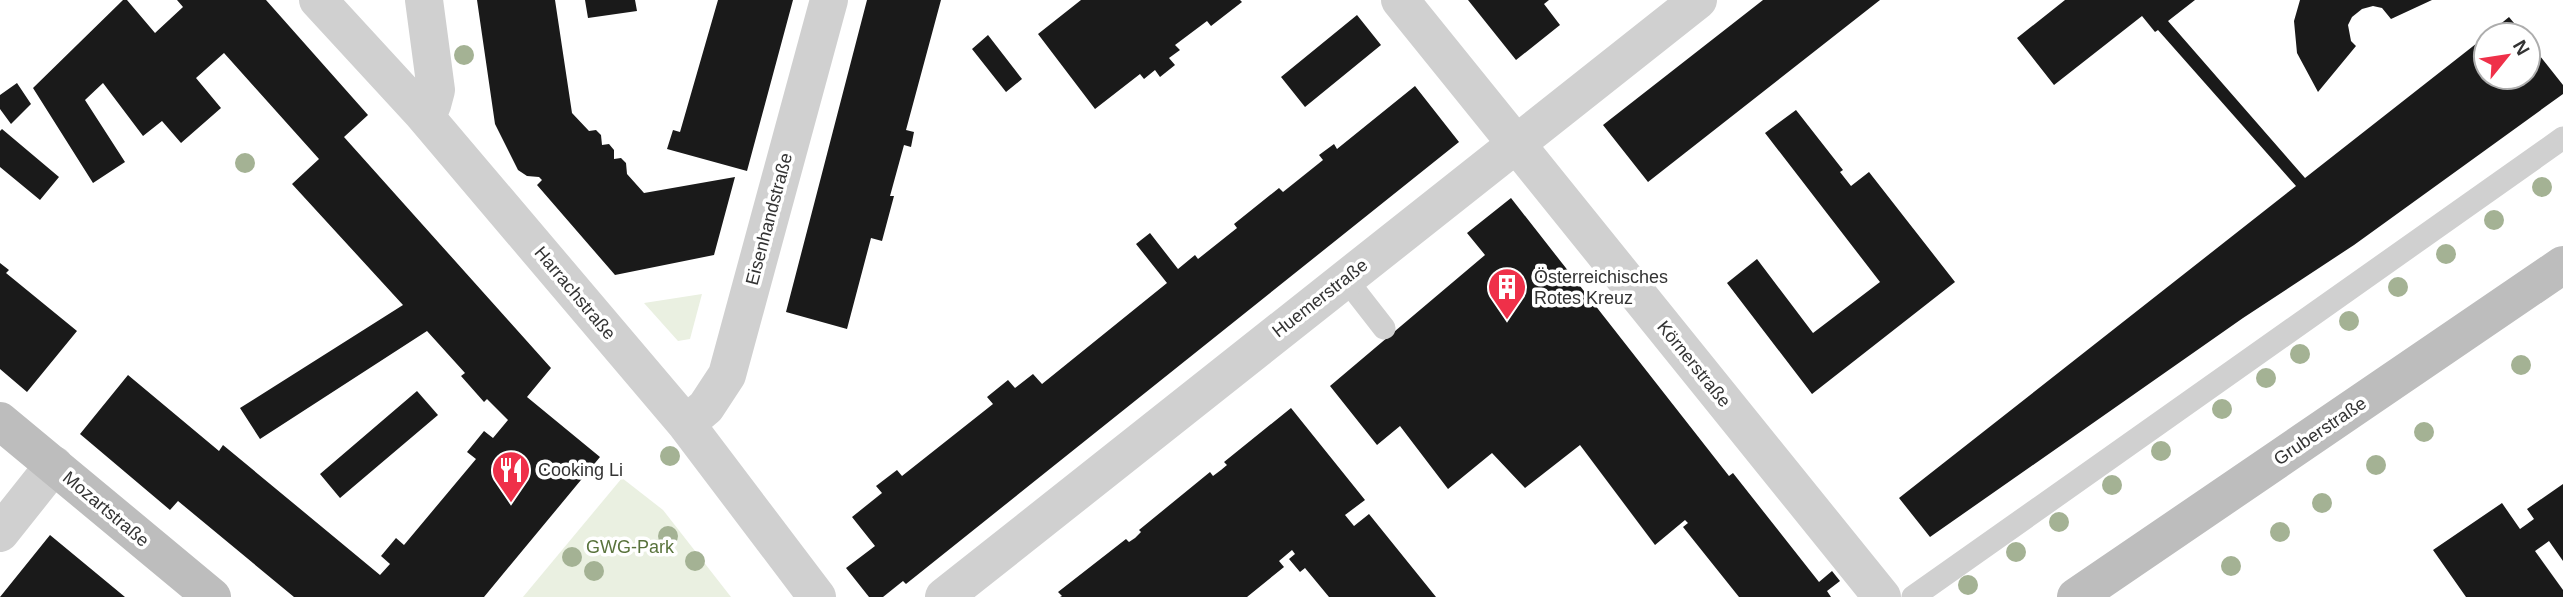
<svg xmlns="http://www.w3.org/2000/svg" width="2563" height="597" font-family="Helvetica,sans-serif">
<style>
.green{fill:#eaf0e1}
.building{fill:#1a1a1a}
.lines{fill:none;stroke-linecap:round;stroke-linejoin:round}
.lane{stroke:#d0d0d0;stroke-width:23}
.street{stroke:#d0d0d0;stroke-width:38}
.secondary{stroke:#bdbdbd;stroke-width:38}
.tree{fill:#a4b294}
.labels{text-anchor:middle;stroke-width:7;stroke-linejoin:round;paint-order:stroke}
.street-label{font-size:18px;fill:#333;stroke:#fff}
.poi-label{font-size:18px;fill:#333;stroke:#fff;text-anchor:start}
.park-label{font-size:18px;fill:#59733c;stroke:#fff}
</style>
<rect width="100%" height="100%" fill="#fff"/>
<path class="green" d="M702,294L690,339L678,341L644,303Z
M622,478L663,510L731,597H523Z"/>
<path class="building" d="M123,0H127L155,33L183,7L177,0H266L368,115L344,137L551,368L527,397L600,457L484,597H294L178,501L170,510L80,434L128,375L219,451L223,445L380,575L390,564L381,556L396,538L404,545L476,459L467,452L484,431L493,438L508,420L487,399L484,402L461,376L465,373L427,331L260,439L240,408L403,305L292,184L319,159L224,53L196,78L221,108L181,143L162,121L143,136L103,83L85,100L125,162L93,183L33,88Z
M477,0H555L572,113L589,131L596,130L601,135L602,145L609,144L614,150V159L621,158L626,163L627,174L644,193L735,177L714,255L615,275L537,185L542,180L539,177L527,176L518,170L495,124Z
M585,0H635L637,11L588,18Z
M718,0H793L747,171L667,149L673,130L680,132Z
M867,0H941L906,130L914,132L911,147L904,145L890,196H894L882,241L871,238L847,329L786,312Z
M1081,0H1240L1242,2L1211,26L1207,21L1175,45L1180,50L1169,58L1175,65L1160,77L1155,70L1144,79L1140,74L1095,109L1038,34Z
M1468,0H1549L1544,4L1560,25L1516,60Z
M1763,0H1880L1648,182L1603,125Z
M2065,0H2195L2168,21L2305,178L2486,36V77H2528V41L2563,85V94L2354,245L2243,318L1930,537L1899,498L2296,186L2158,30L2155,32L2142,16L2054,85L2017,38Z
M2300,0H2432L2391,19L2382,8L2373,6L2362,9L2352,17L2348,25L2351,41L2356,46L2318,92L2297,53L2294,21Z
M1357,15L1381,45L1305,107L1281,77Z
M2509,17L2524,35H2487Z
M988,35L1022,79L1006,92L972,49Z
M17,83L31,104L11,124L0,109V95Z
M1415,86L1459,142L906,584L903,581L883,597H869L846,568L875,546L852,517L882,493L876,486L897,470L902,476L993,404L987,397L1008,380L1015,388L1033,374L1042,384L1167,283L1136,244L1150,233L1178,269L1195,255L1198,259L1237,228L1234,224L1279,188L1283,192L1323,160L1319,155L1334,144L1337,149Z
M1796,110L1843,170L1840,172L1851,186L1869,172L1955,282L1812,394L1727,283L1757,259L1813,333L1880,282L1765,133Z
M2,129L59,177L40,200L0,167V131Z
M1511,198L1729,476L1733,473L1819,582L1832,571L1840,581L1827,591L1831,597H1739L1683,527L1688,523L1685,520L1655,545L1580,445L1525,488L1492,453L1448,489L1400,426L1377,445L1330,386L1485,255L1467,233Z
M0,263L9,270L6,273L77,331L27,392L0,369Z
M417,391L438,415L340,498L320,474Z
M1291,408L1365,500L1345,515L1354,526L1369,514L1436,597H1329L1305,568L1300,572L1289,559L1295,554L1292,550L1279,561L1284,567L1247,597H1060L1062,596L1058,592L1126,539L1129,542L1135,538L1141,532L1139,530L1210,472L1213,476L1221,470L1227,465L1224,462Z
M2563,484V561L2549,541L2535,551L2563,590V597H2466L2433,550L2502,503L2520,529L2534,519L2527,509Z
M50,535L125,597H0Z"/>
<g class="lines">
<path class="lane" d="M1345,278L1384,328
M1913,597L2563,138"/>
<path class="street" d="M318,0L423,114L686,424L817,597
M1400,0L1882,597
M423,114L432,105L436,90L424,0
M686,424L706,407L727,375L829,0
M0,533L54,465
M944,597L1698,0"/>
<path class="secondary" d="M0,421L212,597
M2076,597L2563,265"/>
</g>
<g class="tree">
<circle cx="464" cy="55" r="10"/>
<circle cx="245" cy="163" r="10"/>
<circle cx="2542" cy="187" r="10"/>
<circle cx="2494" cy="220" r="10"/>
<circle cx="2446" cy="254" r="10"/>
<circle cx="2398" cy="287" r="10"/>
<circle cx="2349" cy="321" r="10"/>
<circle cx="2300" cy="354" r="10"/>
<circle cx="2521" cy="365" r="10"/>
<circle cx="2266" cy="378" r="10"/>
<circle cx="2222" cy="409" r="10"/>
<circle cx="2424" cy="432" r="10"/>
<circle cx="2161" cy="451" r="10"/>
<circle cx="670" cy="456" r="10"/>
<circle cx="2376" cy="465" r="10"/>
<circle cx="2112" cy="485" r="10"/>
<circle cx="2322" cy="503" r="10"/>
<circle cx="2059" cy="522" r="10"/>
<circle cx="2280" cy="532" r="10"/>
<circle cx="668" cy="536" r="10"/>
<circle cx="2016" cy="552" r="10"/>
<circle cx="572" cy="557" r="10"/>
<circle cx="695" cy="561" r="10"/>
<circle cx="2231" cy="566" r="10"/>
<circle cx="594" cy="571" r="10"/>
<circle cx="1968" cy="585" r="10"/>
</g>
<defs>
<symbol id="building-pin" viewBox="-11 -11 22 30"><path d="M0 17L-7.5 6A9.5 9.5 0 1 1 7.5 6Z" fill="#ef3049" stroke="#fff"/><path d="M-4-6H4V6H1V3H-1V6H-4ZM-2.5-4.3h1.7v1.8h-1.7ZM.8-4.3h1.7v1.8H.8ZM-2.5-1h1.7V.8h-1.7ZM.8-1h1.7V.8H.8Z" fill="#fff"/></symbol>
<symbol id="restaurant-pin" viewBox="-11 -11 22 30"><path d="M0 17L-7.5 6A9.5 9.5 0 1 1 7.5 6Z" fill="#ef3049" stroke="#fff"/><path d="M-5-6h1v4h1v-4h1v4h1v-4h1v5L-1.5 .5V6h-2V.5L-5-1ZM5-6V6H3V1.5H1.5Q1.5-4 5-6Z" fill="#fff"/></symbol>
</defs>
<g fill-rule="evenodd">
<use href="#building-pin" x="1485" y="265" width="44" height="60"/>
<use href="#restaurant-pin" x="489" y="448" width="44" height="60"/>
</g>
<g class="labels">
<g class="street-label">
<text transform="translate(769 219) rotate(-75)" y="6">Eisenhandstraße</text>
<text transform="translate(575 293) rotate(50)" y="6">Harrachstraße</text>
<text transform="translate(1320 298) rotate(-38)" y="6">Huemerstraße</text>
<text transform="translate(1694 364) rotate(51)" y="6">Körnerstraße</text>
<text transform="translate(2320 431) rotate(-34)" y="6">Gruberstraße</text>
<text transform="translate(106 509) rotate(40)" y="6">Mozartstraße</text>
</g>
<g class="poi-label">
<text x="1534" y="283">Österreichisches<tspan x="1534" dy="21">Rotes Kreuz</tspan></text>
<text x="538" y="476">Cooking Li</text>
</g>
<g class="park-label">
<text x="630" y="553">GWG-Park</text>
</g>
</g>
<g transform="translate(2507 56) rotate(60)"><circle r="33" fill="#ffffff" stroke="#adadad" stroke-width="2"/>
<path d="M0-5L12 26L0 18L-12 26Z" fill="#ef3049"/>
<text y="-10" font-size="19" font-weight="bold" text-anchor="middle" fill="#333333">N</text>
</g>
</svg>
